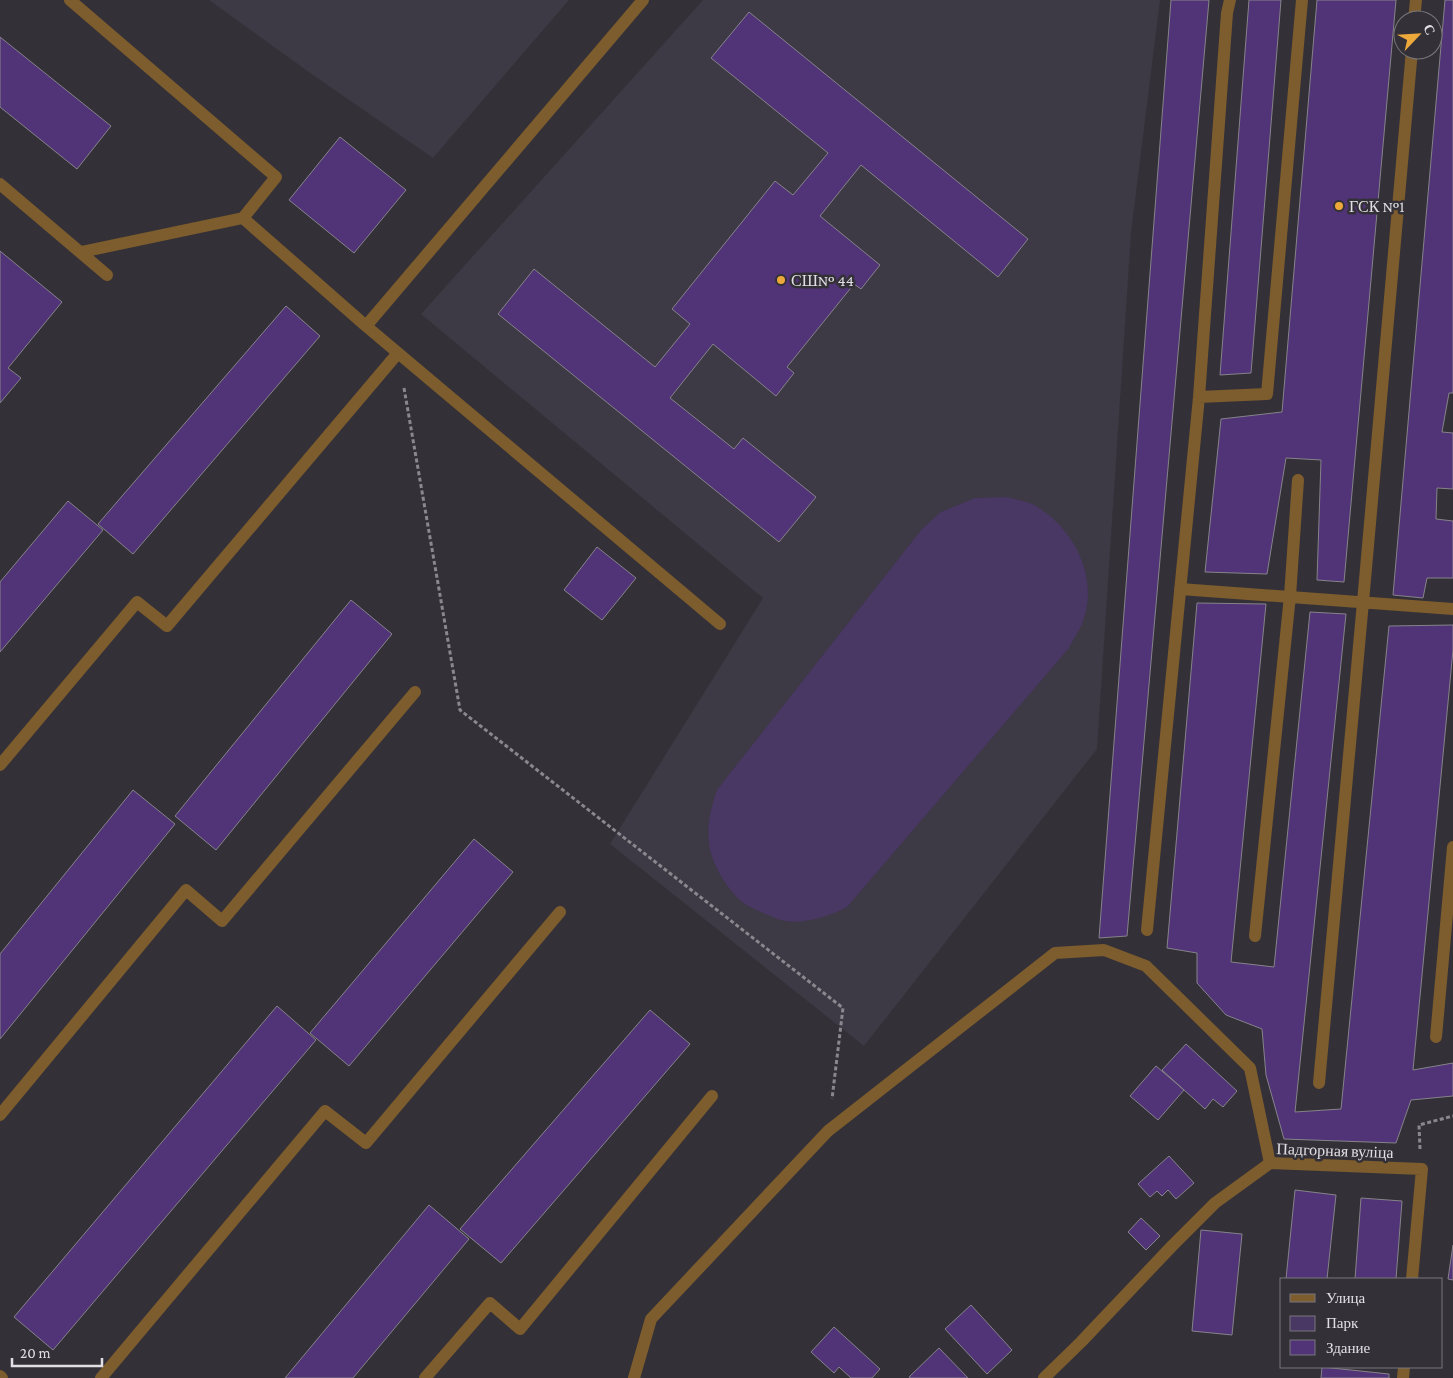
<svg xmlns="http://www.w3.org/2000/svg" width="1453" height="1378" font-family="'Crimson Pro',serif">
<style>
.built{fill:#3d3945}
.green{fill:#493764}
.building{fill:#513477;stroke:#86838a}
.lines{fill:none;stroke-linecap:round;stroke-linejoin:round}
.path{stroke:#8a888e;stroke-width:3;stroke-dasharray:4 2.5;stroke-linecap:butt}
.lane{stroke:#7d5c2d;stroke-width:12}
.street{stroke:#7d5c2d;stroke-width:12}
.poi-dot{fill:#eda83b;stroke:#333137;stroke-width:2}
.labels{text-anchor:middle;stroke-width:5;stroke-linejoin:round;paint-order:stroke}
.poi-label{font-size:16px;fill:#e1dfe4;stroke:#333137;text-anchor:start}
.street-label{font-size:16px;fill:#e1dfe4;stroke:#333137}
</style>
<rect width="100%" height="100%" fill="#333137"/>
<path class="built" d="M209,0H569L433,158L313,75Z
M703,0H1160L1131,233L1097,749L864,1046L610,844L763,598L421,314Z"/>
<path class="green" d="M1007,497C1016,500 1028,501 1036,506C1074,529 1099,577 1083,621C1080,630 1073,639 1069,648L847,907C828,917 803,925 781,920C772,917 753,909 745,904C729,893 710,862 709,842C707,823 711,808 717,790L922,529L941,512L975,498Z"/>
<path class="building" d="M1171,0H1209L1127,936L1099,938Z
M1249,0H1281L1251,373L1220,375Z
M1317,0H1396L1344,582L1317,580L1321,460L1286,458L1267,574L1205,572L1221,419L1282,412Z
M1445,0H1453V393H1449L1442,432L1453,433V489L1437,488L1436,519L1453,521V578H1427L1423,598L1393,595Z
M749,12L1028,239L998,277L861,165L820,216L880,265L861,289L854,284L787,367L794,373L776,396L713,344L670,398L734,449L743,438L816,497L779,542L498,314L534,269L655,367L690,324L672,309L775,181L793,195L828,153L711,58Z
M0,37L111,126L77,169L0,107Z
M340,137L406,190L354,253L289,200Z
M0,251L62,302L8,368L21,378L0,403Z
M286,306L320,336L133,554L98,524Z
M68,501L103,530L0,652V582Z
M597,547L636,578L602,620L564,590Z
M351,600L392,634L216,850L175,816Z
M1197,603L1266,604L1231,962L1274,967L1310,612L1346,614L1295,1112L1341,1109L1389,626L1453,625V650L1413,1070L1453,1063V1096L1411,1100L1396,1143L1284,1139L1266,1075L1262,1029L1226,1015L1197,983V953L1167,948Z
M133,790L175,824L0,1039V954Z
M474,839L513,872L349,1066L310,1033Z
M277,1006L316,1040L53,1350L14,1317Z
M650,1010L690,1044L501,1263L460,1229Z
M1186,1044L1237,1091L1223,1107L1213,1099L1205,1109L1162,1070Z
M1156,1066L1184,1090L1158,1120L1130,1096Z
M1169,1156L1194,1183L1176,1199L1168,1190L1162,1196L1157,1191L1150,1197L1138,1184Z
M1295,1190L1336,1195L1327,1279H1286Z
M1361,1198L1402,1201L1396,1279H1355Z
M429,1205L469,1239L353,1378H285Z
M1141,1218L1160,1236L1146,1250L1128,1232Z
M1201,1230L1242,1234L1232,1335L1192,1331Z
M1453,1245V1280L1448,1279Z
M971,1305L1012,1350L987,1374L945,1329Z
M834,1327L880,1369L872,1378H851L839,1367L834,1373L811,1352Z
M939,1348L968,1378H911L909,1377Z
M1322,1367L1389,1374V1378H1321Z"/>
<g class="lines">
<path class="path" d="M404,388L460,710L843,1008L832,1099
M1420,1149L1419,1125L1453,1116"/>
<path class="lane" d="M70,0L276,177L243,218
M1414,20L1416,0
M0,184L107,275
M81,252L243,218L366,326L643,0
M366,326L720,624
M1199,397L1267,394L1302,0
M1180,589L1453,609
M0,765L137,602L167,626L398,353
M1147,930L1199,397L1227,13L1230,0
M1255,936L1290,596L1298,480
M1436,1037L1453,847
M1319,1083L1363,602L1412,50
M0,1115L186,890L222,921L415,692
M101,1378L325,1111L366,1143L560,912
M425,1378L490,1303L520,1329L712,1096
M634,1378L651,1319L828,1131L1055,953L1104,950L1146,966L1250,1068L1270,1163"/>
<path class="street" d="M0,1376L2,1378
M1044,1378L1081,1342L1172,1246L1215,1203L1270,1163L1422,1169L1412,1279
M1403,1378L1404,1367"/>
</g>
<g class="poi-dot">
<circle cx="1339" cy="206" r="5"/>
<circle cx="781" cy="280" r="5"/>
</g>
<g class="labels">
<g class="poi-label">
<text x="1349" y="212">ГСК №1</text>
<text x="791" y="286">СШ№ 44</text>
</g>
<g class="street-label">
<text transform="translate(1335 1150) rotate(2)" y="6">Падгорная вуліца</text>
</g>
</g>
<rect x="1280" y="1278" width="162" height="90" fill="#333137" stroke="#79777c"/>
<rect x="1290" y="1294" width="25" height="8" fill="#7d5c2d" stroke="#79777c"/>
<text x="1326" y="1303" font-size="15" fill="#e1dfe4">Улица</text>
<rect x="1290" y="1316" width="25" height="15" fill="#493764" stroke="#79777c"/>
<text x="1326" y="1328" font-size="15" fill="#e1dfe4">Парк</text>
<rect x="1290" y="1340" width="25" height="15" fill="#513477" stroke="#79777c"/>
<text x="1326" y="1353" font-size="15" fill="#e1dfe4">Здание</text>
<g transform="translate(1418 35) rotate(65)"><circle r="24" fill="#333137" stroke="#79777c"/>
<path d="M0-4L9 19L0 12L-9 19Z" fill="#eda83b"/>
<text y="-8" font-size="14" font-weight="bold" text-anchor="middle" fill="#e1dfe4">С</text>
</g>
<path d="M12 1358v8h90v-8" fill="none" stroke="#e1dfe4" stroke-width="2.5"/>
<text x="20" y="1358" font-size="15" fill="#e1dfe4" stroke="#333137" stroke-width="4" paint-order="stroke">20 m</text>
</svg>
